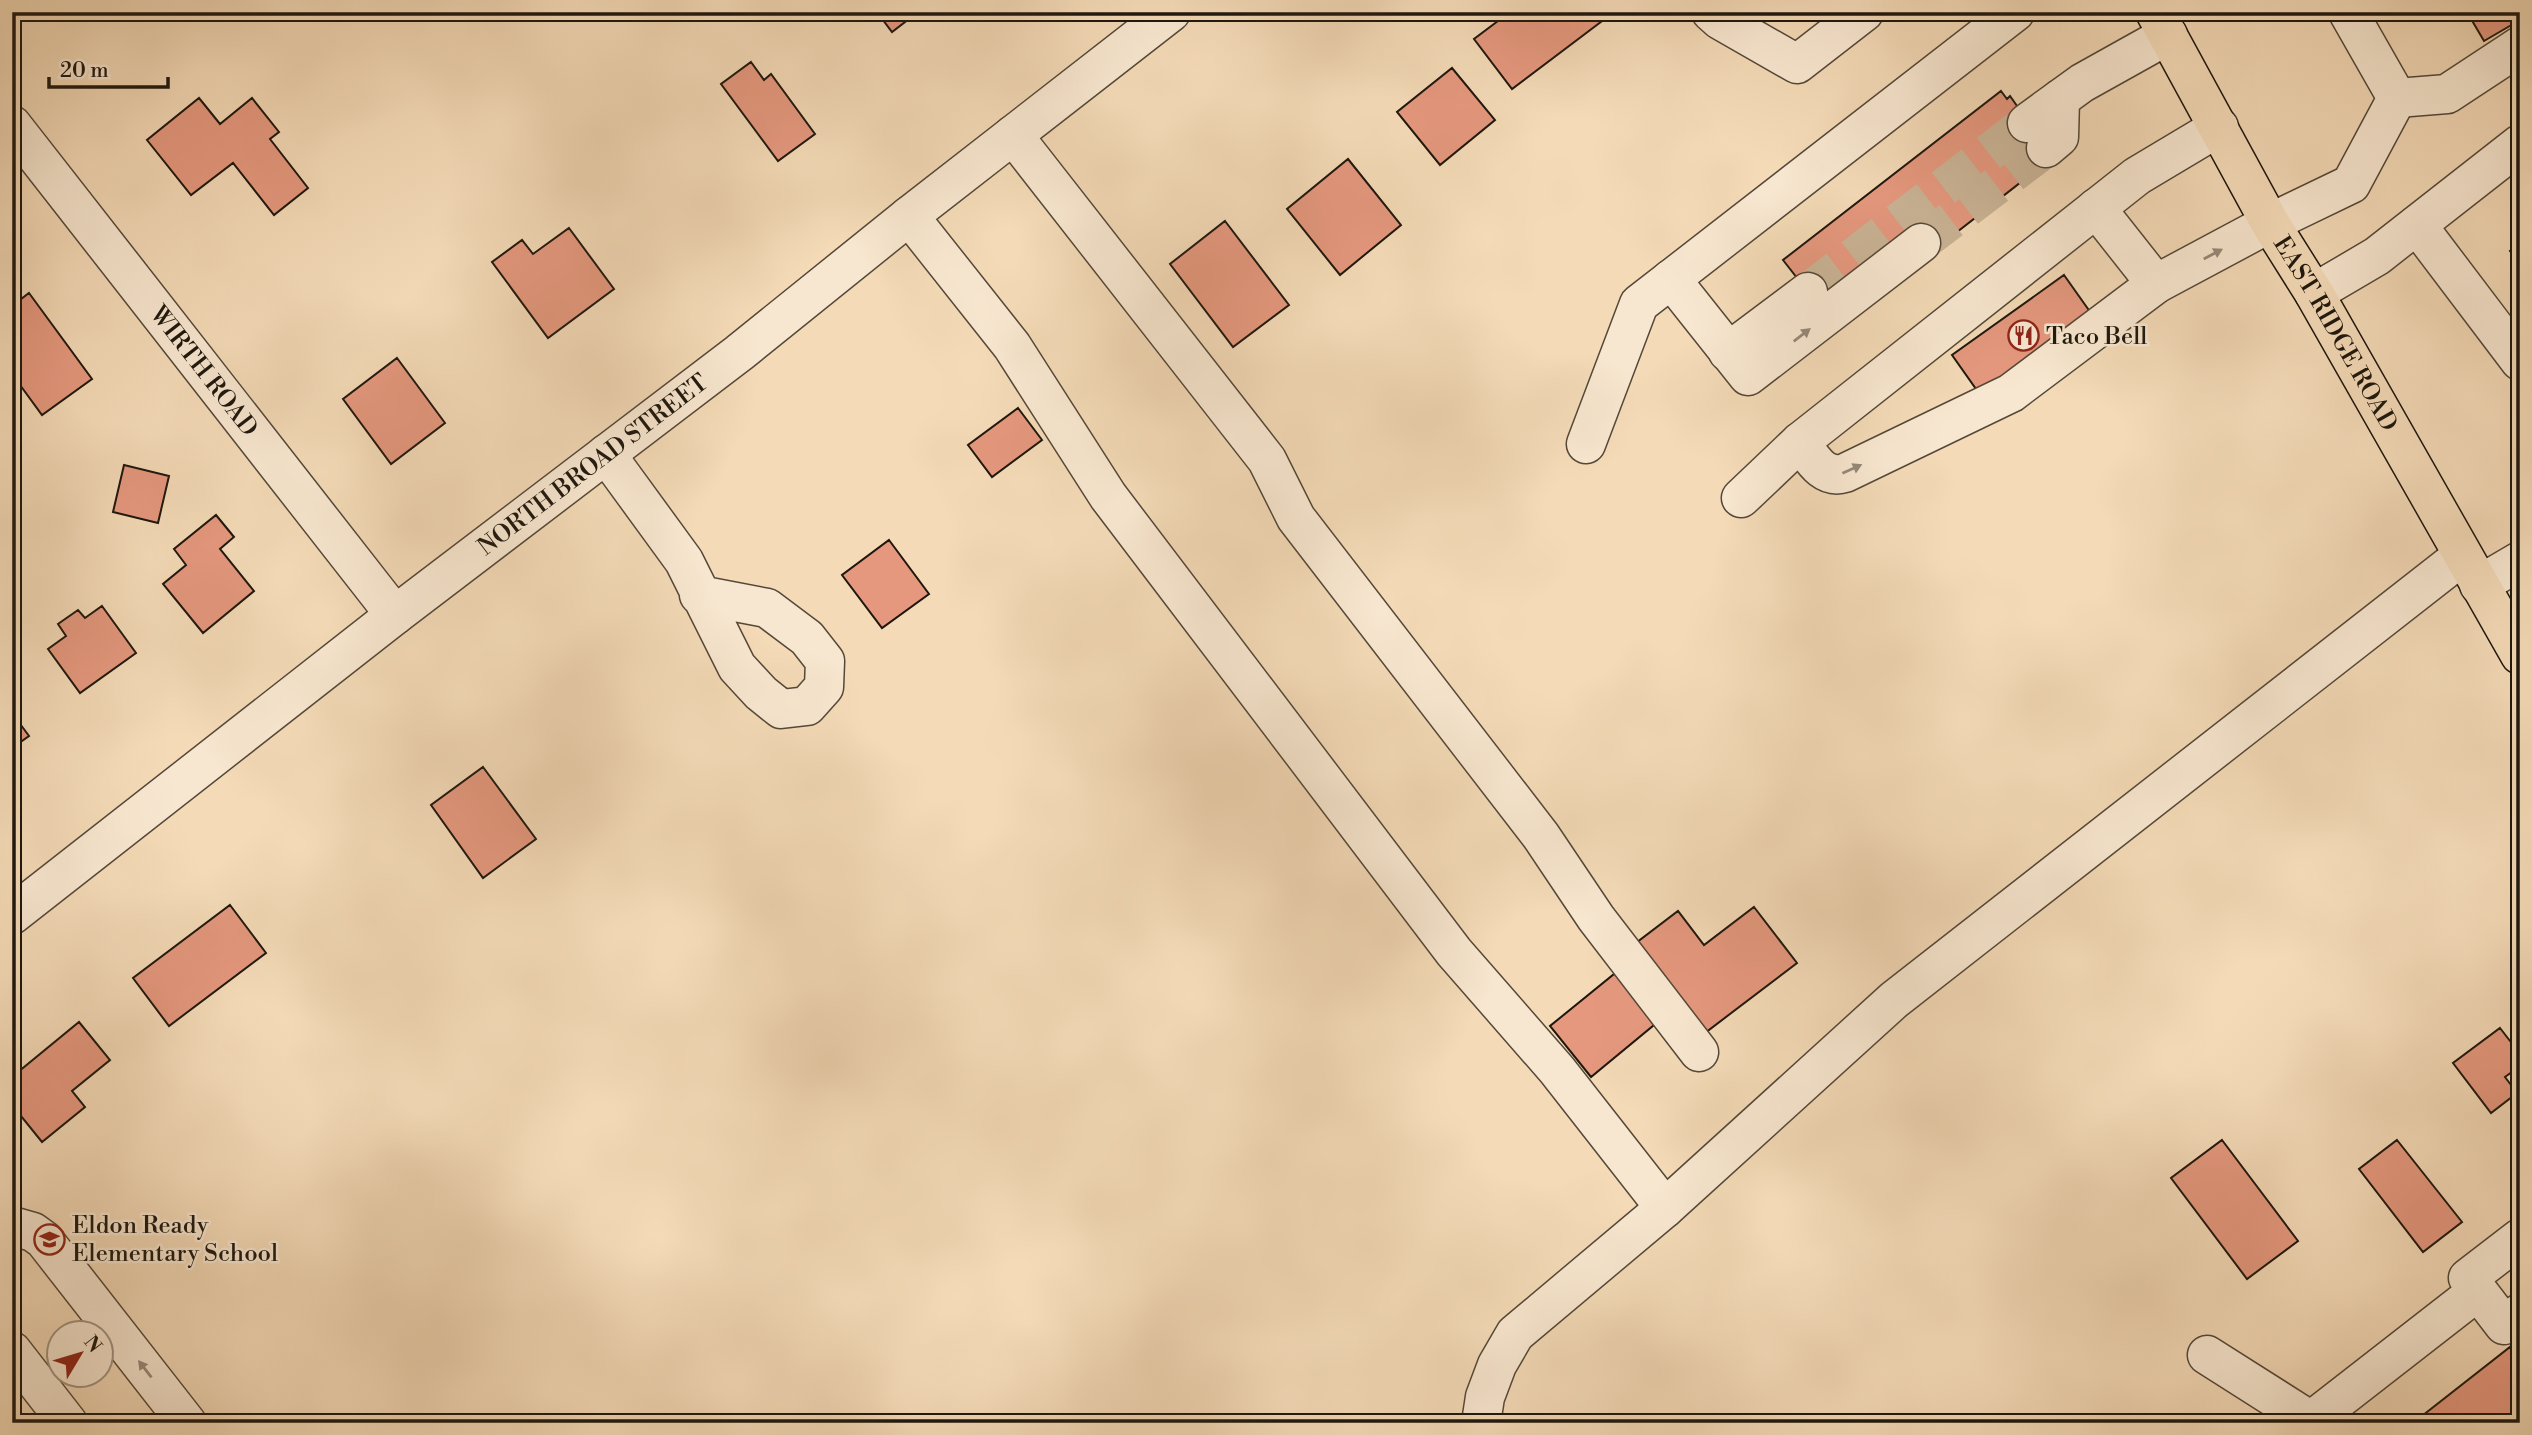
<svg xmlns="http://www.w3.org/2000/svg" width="2532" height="1435" font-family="'Libre Bodoni',serif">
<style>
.building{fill:#e5987e;stroke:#1e170e;stroke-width:2}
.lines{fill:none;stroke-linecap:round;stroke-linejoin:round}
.minor-tunnel{stroke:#c9b395;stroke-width:38;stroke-dasharray:38 19;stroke-linecap:butt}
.minor-casing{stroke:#544838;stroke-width:41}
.major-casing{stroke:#1e170e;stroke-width:41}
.minor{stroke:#f8e7d0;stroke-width:38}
.major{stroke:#f4dab7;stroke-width:38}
.oneway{fill:#968979}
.labels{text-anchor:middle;stroke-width:5;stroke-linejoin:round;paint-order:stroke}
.street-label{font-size:24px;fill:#1e170e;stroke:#f8e7d0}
.poi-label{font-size:24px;fill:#1e170e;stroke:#f8e7d0;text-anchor:start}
</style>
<rect width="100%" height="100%" fill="#f4dab7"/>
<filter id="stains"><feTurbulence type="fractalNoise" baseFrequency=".00286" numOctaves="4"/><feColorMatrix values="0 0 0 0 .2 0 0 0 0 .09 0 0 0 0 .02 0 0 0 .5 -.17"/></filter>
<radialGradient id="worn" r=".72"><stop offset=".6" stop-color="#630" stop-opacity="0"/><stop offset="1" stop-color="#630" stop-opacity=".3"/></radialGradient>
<path class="building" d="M877,12H918L892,32Z
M1510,12H1614L1512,89L1474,39Z
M2441,12H2457L2445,19Z
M2467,12H2520V20L2484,41Z
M751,62L764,80L771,74L815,134L778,161L721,84Z
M1452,68L1495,120L1440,165L1397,112Z
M2001,91L2007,99L2010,96L2053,157L1929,254L1819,306L1783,260Z
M199,98L220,124L252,98L279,132L270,139L308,188L274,215L233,163L191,195L147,140Z
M1348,159L1401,225L1340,275L1287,209Z
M1225,221L1289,305L1233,347L1170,264Z
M569,228L614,289L548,338L492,262L522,240L533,254Z
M2520,243V264L2510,251Z
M2064,275L2093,316L1981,396L1952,355Z
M29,293L92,379L42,415L12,374V306Z
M397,358L445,423L391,464L343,399Z
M1018,408L1042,440L992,477L968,445Z
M124,465L169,476L158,523L113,512Z
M216,515L234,537L220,549L254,591L203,633L163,584L186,565L174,549Z
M889,540L929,594L882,628L842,575Z
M102,606L136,653L80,693L48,649L66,636L58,624L78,610L85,618Z
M12,713L29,736L12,748Z
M483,767L536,839L483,878L431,805Z
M230,905L266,953L169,1026L133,978Z
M1754,907L1797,963L1701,1036L1632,946L1678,911L1704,945Z
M1619,970L1660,1020L1591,1077L1550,1026Z
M79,1022L110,1060L72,1091L85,1107L42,1142L12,1105V1077Z
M2500,1028L2517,1050L2520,1048V1074L2516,1069L2505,1077L2517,1093L2491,1113L2453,1063Z
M2222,1140L2298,1241L2247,1279L2171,1178Z
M2397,1140L2462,1222L2423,1252L2359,1169Z
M2510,1347L2520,1360V1423H2413Z"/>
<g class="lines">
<path class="minor-tunnel" d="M1921,243L2046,148
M1808,292L2027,123"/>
<defs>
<g id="minor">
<path d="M1711,12L1720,20L1797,64L1864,12"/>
<path d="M2397,98L2447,94L2520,46"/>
<path d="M2027,123L2082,83L2168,35"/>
<path id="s1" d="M12,125L395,615"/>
<path d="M1013,135L1267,460L1296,518L1541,836L1596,918L1699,1052"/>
<path d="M2046,148L2059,137L2060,99"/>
<path d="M2096,208L2156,284"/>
<path d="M909,216L1012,346L1108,496L1454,952L1557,1070L1665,1208"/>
<path d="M2417,225L2520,361"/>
<path d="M1671,279L1748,376L1921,243"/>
<path d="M2314,293L2377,256L2520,144"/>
<path d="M1728,352L1808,292"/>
<path d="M1800,442C1812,458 1823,480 1845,473L2011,393L2156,284L2270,223L2351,184L2397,98L2348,12"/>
<path d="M1586,444L1639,304L2015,12"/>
<path d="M606,454L684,561L737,667L761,693L781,709L807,706L824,687L825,661L807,638L767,608L699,595"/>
<path d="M1741,498L1800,442L2137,176L2219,127"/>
<path d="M2479,585L2520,561"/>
<path id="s2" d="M12,915L395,615L739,353L909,216L1171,12"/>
<path d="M12,1226L33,1232L44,1240L187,1423"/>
<path d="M2520,1238L2468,1278L2504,1325L2520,1313"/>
<path d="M12,1351L68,1423"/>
<path d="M2207,1355L2311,1421"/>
<path d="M1481,1423L1485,1397L1497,1365L1515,1334L1665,1208L1894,1000L2462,556"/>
<path d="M2312,1423L2311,1421L2478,1291"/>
</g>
<g id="major">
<path id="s3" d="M2155,12L2270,223L2314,293L2520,655"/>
</g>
</defs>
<use href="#minor" class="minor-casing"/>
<use href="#major" class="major-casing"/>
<use href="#minor" class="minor"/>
<use href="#major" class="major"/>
</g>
<defs><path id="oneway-solid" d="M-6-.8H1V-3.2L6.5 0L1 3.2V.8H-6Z" transform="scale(1.75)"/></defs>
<g class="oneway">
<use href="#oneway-solid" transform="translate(2213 254) rotate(-28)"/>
<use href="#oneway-solid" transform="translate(1802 335) rotate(-38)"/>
<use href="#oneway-solid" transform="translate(1852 469) rotate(-24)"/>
<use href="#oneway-solid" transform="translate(145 1369) rotate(-128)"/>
</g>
<defs>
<symbol id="restaurant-ring" viewBox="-11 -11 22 22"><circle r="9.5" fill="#f8e7d0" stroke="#8f2418" stroke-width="1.5"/><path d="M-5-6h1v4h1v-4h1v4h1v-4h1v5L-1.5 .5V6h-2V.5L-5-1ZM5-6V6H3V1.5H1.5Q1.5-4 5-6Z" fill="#8f2418"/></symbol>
<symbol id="school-ring" viewBox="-11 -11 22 22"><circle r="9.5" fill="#f8e7d0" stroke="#8f2418" stroke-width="1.5"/><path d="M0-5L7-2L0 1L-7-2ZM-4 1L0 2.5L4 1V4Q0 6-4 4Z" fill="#8f2418"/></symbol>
</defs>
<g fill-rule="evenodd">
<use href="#restaurant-ring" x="2006" y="318" width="35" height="35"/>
<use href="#school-ring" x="32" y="1222" width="35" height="35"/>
</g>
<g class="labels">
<g class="street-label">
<text dy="8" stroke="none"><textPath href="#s3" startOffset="369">EAST RIDGE ROAD</textPath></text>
<text dy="8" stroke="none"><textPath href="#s1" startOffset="312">WIRTH ROAD</textPath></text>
<text dy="8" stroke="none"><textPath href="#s2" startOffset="735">NORTH BROAD STREET</textPath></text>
</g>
<g class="poi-label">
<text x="2046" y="344">Taco Bell</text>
<text x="72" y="1233">Eldon Ready<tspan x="72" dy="28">Elementary School</tspan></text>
</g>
</g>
<rect width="2532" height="1435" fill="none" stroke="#f4dab7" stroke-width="42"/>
<rect x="14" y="14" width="2504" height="1407" fill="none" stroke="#1e170e" stroke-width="3.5"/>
<rect x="21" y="21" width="2490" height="1393" fill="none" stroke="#1e170e" stroke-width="2"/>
<g transform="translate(80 1354) rotate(52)"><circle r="33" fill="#f8e7d0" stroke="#a19482" stroke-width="2"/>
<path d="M0-5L12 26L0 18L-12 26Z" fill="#8f2418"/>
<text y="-10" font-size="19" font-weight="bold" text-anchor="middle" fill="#1e170e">N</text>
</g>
<path d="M49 77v10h119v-10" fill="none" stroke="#1e170e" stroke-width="3.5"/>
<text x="60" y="77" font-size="21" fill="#1e170e" stroke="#f8e7d0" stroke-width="5" paint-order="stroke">20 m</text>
<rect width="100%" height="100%" filter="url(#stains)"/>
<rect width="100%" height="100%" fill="url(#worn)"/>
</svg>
